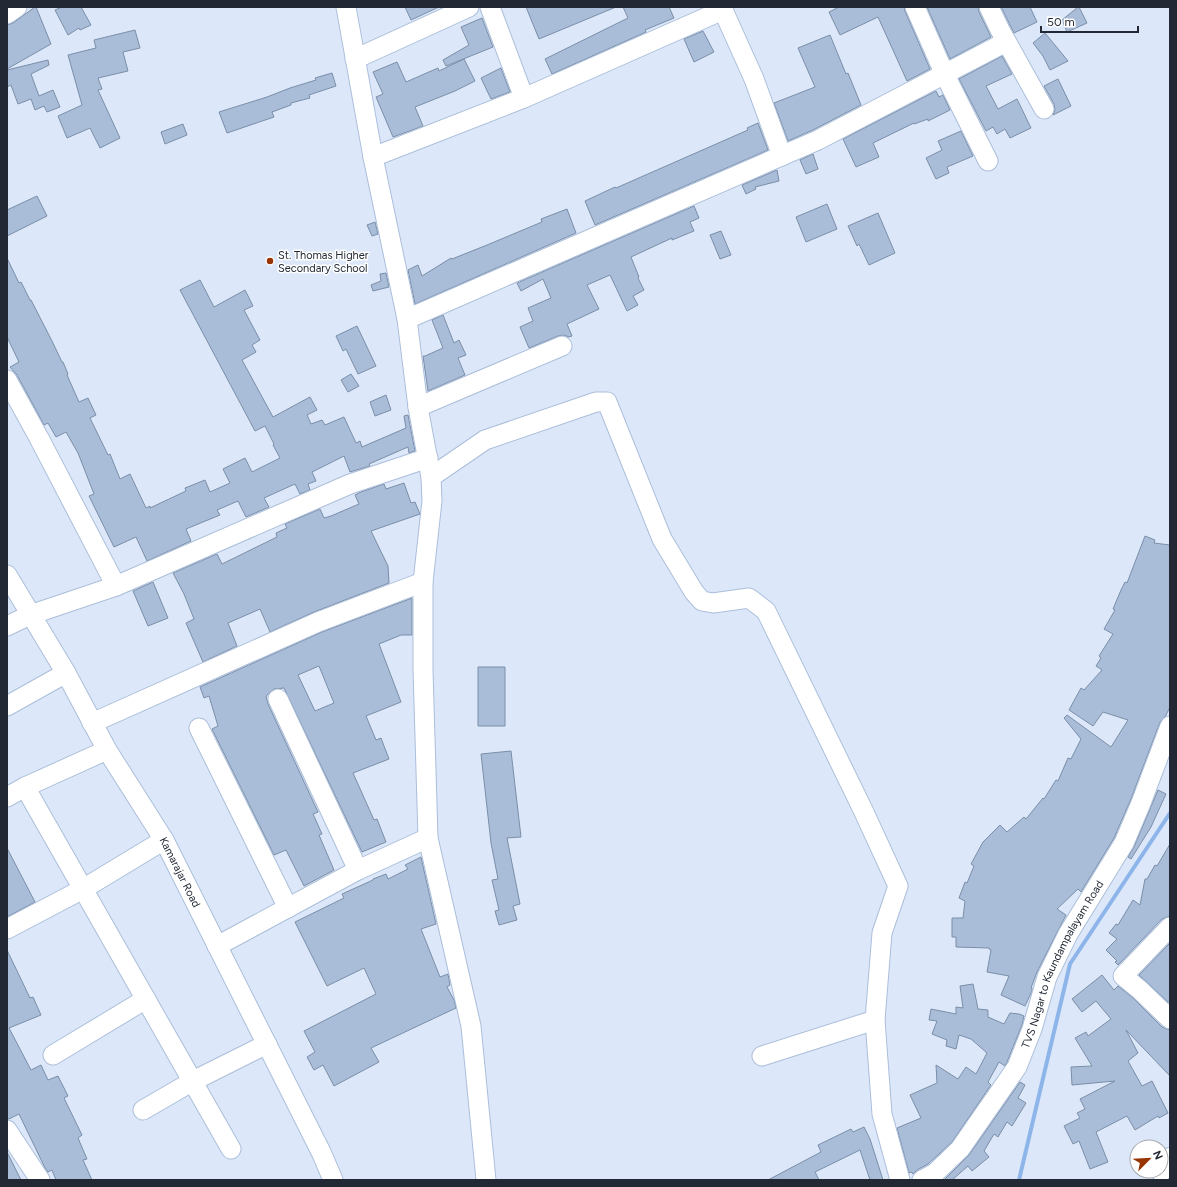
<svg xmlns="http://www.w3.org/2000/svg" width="1177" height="1187" font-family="Figtree,sans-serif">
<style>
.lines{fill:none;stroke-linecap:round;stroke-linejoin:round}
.stream{stroke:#8eb5ea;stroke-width:4}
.building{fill:#a9bdd8;stroke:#7b8ea8;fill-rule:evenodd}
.minor-casing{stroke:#abbeda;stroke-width:21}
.highway-casing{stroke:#abbeda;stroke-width:24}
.minor{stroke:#fff;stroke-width:19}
.highway{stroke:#fff;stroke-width:22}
.poi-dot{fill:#983400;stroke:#fff;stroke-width:1.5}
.labels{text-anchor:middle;stroke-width:3;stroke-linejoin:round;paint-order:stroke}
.poi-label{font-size:11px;fill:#222934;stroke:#fff;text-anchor:start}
.street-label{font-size:11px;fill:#222934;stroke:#fff}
</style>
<rect width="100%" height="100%" fill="#dce8fa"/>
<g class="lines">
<path class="stream" d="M1019,1180L1070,964L1170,813"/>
</g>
<path class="building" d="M35,7H36L51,44L7,69V25L13,23Z
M62,7H81L91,25L80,30L79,28L68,35L55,10Z
M405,7H439L411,20Z
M526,7H616L539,39Z
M623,7H669L674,18L645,30L646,32L552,74L545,59L628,18Z
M839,7H904L905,11L930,69L907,81L878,17L840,35L829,12Z
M927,7H978L979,12L991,37L950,59Z
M1001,7H1030L1037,22L1014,33Z
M1078,7H1079L1087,23L1067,32L1062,20Z
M482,18L493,47L446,66L443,60L469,45L461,27Z
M135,30L140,48L123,52L128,71L98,78L102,89L98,90L120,138L100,148L90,128L67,138L58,116L82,105L68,55L96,48L94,40Z
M703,31L714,52L694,62L684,39Z
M1045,33L1068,61L1050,70L1043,56L1033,43Z
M830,35L846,74L848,73L861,105L813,130L788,141L774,103L815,87L798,48Z
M1002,56L1012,74L986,86L998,109L1017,99L1031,128L1010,138L1005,129L997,134L993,127L986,131L959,79Z
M464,59L475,81L455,91L415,107L423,126L393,137L376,97L383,94L373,72L397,62L406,82L438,68L439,71Z
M48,60L49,65L31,74L39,96L53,90L60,107L47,112L44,106L35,110L31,99L18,104L11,85L7,87V70Z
M501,68L510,92L491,99L481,78Z
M332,73L336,86L309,95L310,98L291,103V105L272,112L274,117L227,133L219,112L267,97L290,88L316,80L315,78Z
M1058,79L1071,106L1053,115L1055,110L1054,104L1044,86Z
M936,91L939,97L943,95L950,110L928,121V119L914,124V123L873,143L879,157L856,167L843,139Z
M758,123L768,150L595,225L585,201L615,187L616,188L748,130L747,128Z
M183,124L187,135L165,144L161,132Z
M961,131L973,156L947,167L949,173L936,179L926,158L942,150L938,141Z
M813,154L818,169L806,174L800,160Z
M777,170L779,181L755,187L756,189L746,194L742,185Z
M37,196L47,216L7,236V210Z
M827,204L837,229L806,242L796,217Z
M694,206L699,218L690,222L694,231L672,240V238L631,257L639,277L638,278L644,290L633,296L638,305L627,311L610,275L587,285L599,309L567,324L572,336L569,337L564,335L558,336L529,348L520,327L533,321L528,308L551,298L543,279L521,291L517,283Z
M567,209L576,233L415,304L408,270L418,265L422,276L451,258L452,259L487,245L542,222L541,219Z
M878,213L895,253L869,265L859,244L857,246L848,226Z
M375,222L378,234L372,236L367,225Z
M721,231L731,255L720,259L710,235Z
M7,258L19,283L21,282L30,300H31L52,341L62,362H63L68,374L67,375L79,402L88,398L96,415L90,418L108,455L110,454L120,479L130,474L146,508L150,506V508L186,491L185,488L205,480L210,492L230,483L223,469L245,458L252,472L280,458L273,445L274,444L265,426L255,431L180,290L200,280L214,307L245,290L253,306L244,310L260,340L252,345L256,352L242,360L273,417L310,397L317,410L307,415L311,424L322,420L325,425L344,417L356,443L360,441L362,447L406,428L404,416L408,415L415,451L409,453L408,447L369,464L370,466L350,472L344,456L312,472L316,481L308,484L310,490L300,494L295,484L264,498L269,507L246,517L238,501L217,510L220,515L186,529L191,541L147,561L136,537L114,547L89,496L94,494L78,453L66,432L56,437L48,423L44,425L17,375L10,367L19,362L7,337Z
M386,273L389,287L373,291L371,285L381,281L380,274Z
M443,315L454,343L459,340L466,355L458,358L465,375L428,391L423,356H425L443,348L432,320Z
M357,326L376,366L358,374L346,349L343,351L336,336Z
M351,374L359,386L348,392L341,380Z
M386,395L391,410L375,416L370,402Z
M404,483L411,503L415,502L420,514L371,531L388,566L389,583L314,612L270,632L260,609L228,623L237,646L203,662L186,623L194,619L184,594L173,573L217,554L222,564L277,537L276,533L287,528L285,524L320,509L324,518L331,516L359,504L355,495L361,492L384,484L386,489Z
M1145,536L1155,540L1154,543L1170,545V707L1165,717L1160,722L1131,799L1114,838L1081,892L1078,889L1057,909L1066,915L1037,972L1031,988H1032V991L1025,1006L1001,995L1009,976L987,972L991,950L989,949V948L956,947V937H952V918H963L965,901L959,898L965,882L967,883L974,866L971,864L983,842L1000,825L1007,832L1024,817L1026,819L1043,798L1044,799L1056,780L1058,781L1068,758L1071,759L1081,739L1064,718L1067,715L1111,747L1128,720L1103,712L1093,726L1069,710L1081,688L1084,690L1102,670L1096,666L1101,658L1099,656L1113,634L1104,629L1115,610L1113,609L1121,590L1125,582L1127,583Z
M153,582L168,618L148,626L133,591Z
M412,598V635H401L379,644L401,702L366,716L376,740L381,738L389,759L353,773L374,820L377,819L386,842L362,852L284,688L274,689L266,696L268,704L318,812L313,814L322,834L319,835L334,870L304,886L286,850L274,855L212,729L218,726L209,696L204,698L200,687L322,632ZM319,666L334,703L315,711L298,675Z
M478,667H505V726H478Z
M511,751L521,837L507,838L520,904L513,906L517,920L499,925L495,911L499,910L492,880L498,879L491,843L481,754Z
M1158,790L1166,794L1151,827L1131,859L1128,857L1134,847Z
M1170,844V916L1162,919L1118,965L1115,962L1117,961L1106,950L1117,939L1109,933L1116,924L1118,925L1133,900L1140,905L1145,879H1147L1155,865L1157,866Z
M7,848L35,902L7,917Z
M421,857L436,924L421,929L440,977L448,974L450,985L447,987L454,1000L456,1008L371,1048L379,1062L334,1086L323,1065L314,1070L307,1057L315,1052L304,1031L376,994L364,968L327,986L295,922L344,898L342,894L373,880V879L386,874L388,879L408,869L405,865Z
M1170,943V1001L1168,1002L1139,975Z
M7,950L30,998L33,997L41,1015L9,1028L31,1070L41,1065L48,1080L58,1076L68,1096L64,1098L82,1135L78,1138L87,1159L83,1160L92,1180H56L52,1170L48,1172L45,1168L19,1114L9,1119H7Z
M1102,975L1114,990L1118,986L1133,998L1162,1027L1170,1030V1076L1126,1030L1138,1053L1128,1061L1142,1086L1152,1081L1168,1113L1159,1118L1158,1116L1135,1130L1127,1116L1096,1132L1108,1162L1090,1169L1079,1141L1073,1144L1064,1126L1080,1118L1077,1113L1085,1109L1080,1099L1115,1081L1072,1085L1071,1067L1092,1066L1075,1038L1086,1032L1088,1036L1111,1019L1096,1001L1082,1012L1072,999Z
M973,984L978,1009L988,1010V1017L1004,1024L1010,1013L1019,1014L1024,1016L1022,1025L1007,1062L1005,1066L999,1062L988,1082L991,1085L952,1142L928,1164L917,1170L913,1174L912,1172L909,1173L897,1128L921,1118L910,1095L937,1083L936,1065L958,1079L966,1067L976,1074L987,1053L971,1039L959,1035L956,1049L946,1046L947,1040L932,1034L937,1021L929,1020L931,1009L956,1014V1007L963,1008L960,986Z
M1020,1082L1025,1085L1018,1098L1026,1103L1012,1126L1007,1122L998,1137L994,1134L984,1151L989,1157L972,1171L968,1166L952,1180H944L969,1155Z
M864,1127L870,1139L883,1180H870L860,1150L815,1172L819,1180H768L821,1152L818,1145L851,1129L853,1132Z
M7,1152L21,1180H7Z"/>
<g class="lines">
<defs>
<g id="minor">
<path d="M346,7L373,157L407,319L418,407L431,477L432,501L423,582V670L428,838L471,1026L486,1180"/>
<path d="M490,7L524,98"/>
<path d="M915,7L945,75L988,161"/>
<path d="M989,7L1000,30L1044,109"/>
<path d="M723,10L754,79L782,156"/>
<path d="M7,14L17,7"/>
<path d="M355,59L469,7"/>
<path d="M373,157L524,98L723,10L722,7"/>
<path d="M407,319L818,140L1006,42"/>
<path d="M7,380L39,438L116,586L350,484L428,458"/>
<path d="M418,407L562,346"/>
<path d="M431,477L485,440L596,402H607L662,539L694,592L702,601L713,603L749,598L766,611L863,810L898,886L882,933L875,1020L762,1056"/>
<path id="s1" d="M7,575L66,673L107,750L164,840L322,1154L333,1180"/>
<path d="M7,626L30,615L116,586"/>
<path d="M278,699L358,870"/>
<path d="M7,706L66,673"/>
<path d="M92,723L318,622L423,582"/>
<path d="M199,728L288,908"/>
<path d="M25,787L231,1149"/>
<path d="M7,797L25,787L107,750"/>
<path d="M1170,927L1123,976L1140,990L1170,1019"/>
<path d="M7,929L83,889L164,840"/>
<path d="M217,946L358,870L428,838"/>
<path d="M875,1020L882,1114L900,1180"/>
<path d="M53,1055L146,999"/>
<path d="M143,1110L193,1081L267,1044"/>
<path d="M7,1130L40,1180"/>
<path id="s2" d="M922,1180L935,1173L960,1149L1017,1067L1032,1029L1047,977L1068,934L1124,843L1141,803L1170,726"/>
</g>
<path id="highway" d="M1161,1170L1170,1159"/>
</defs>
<use href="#minor" class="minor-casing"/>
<use href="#highway" class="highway-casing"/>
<use href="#minor" class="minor"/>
<use href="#highway" class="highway"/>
</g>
<circle class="poi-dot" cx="270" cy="261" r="4"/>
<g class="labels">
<g class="poi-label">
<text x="278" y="259">St. Thomas Higher<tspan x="278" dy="13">Secondary School</tspan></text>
</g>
<g class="street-label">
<text dy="4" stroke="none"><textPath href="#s1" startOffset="344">Kamarajar Road</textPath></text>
<text dy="4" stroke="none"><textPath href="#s2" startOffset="262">TVS Nagar to Kaundampalayam Road</textPath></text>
</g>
</g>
<rect width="1177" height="1187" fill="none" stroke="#222934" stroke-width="16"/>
<g transform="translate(1149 1159) rotate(66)"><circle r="19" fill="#ffffff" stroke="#a7a9ae"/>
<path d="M0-3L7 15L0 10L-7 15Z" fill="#983400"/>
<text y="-6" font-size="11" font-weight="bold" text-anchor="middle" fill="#222934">N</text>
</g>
<path d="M1041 26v6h97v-6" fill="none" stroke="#222934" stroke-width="2"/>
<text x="1047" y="26" font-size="12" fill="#222934" stroke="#ffffff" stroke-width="3" paint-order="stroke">50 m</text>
</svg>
